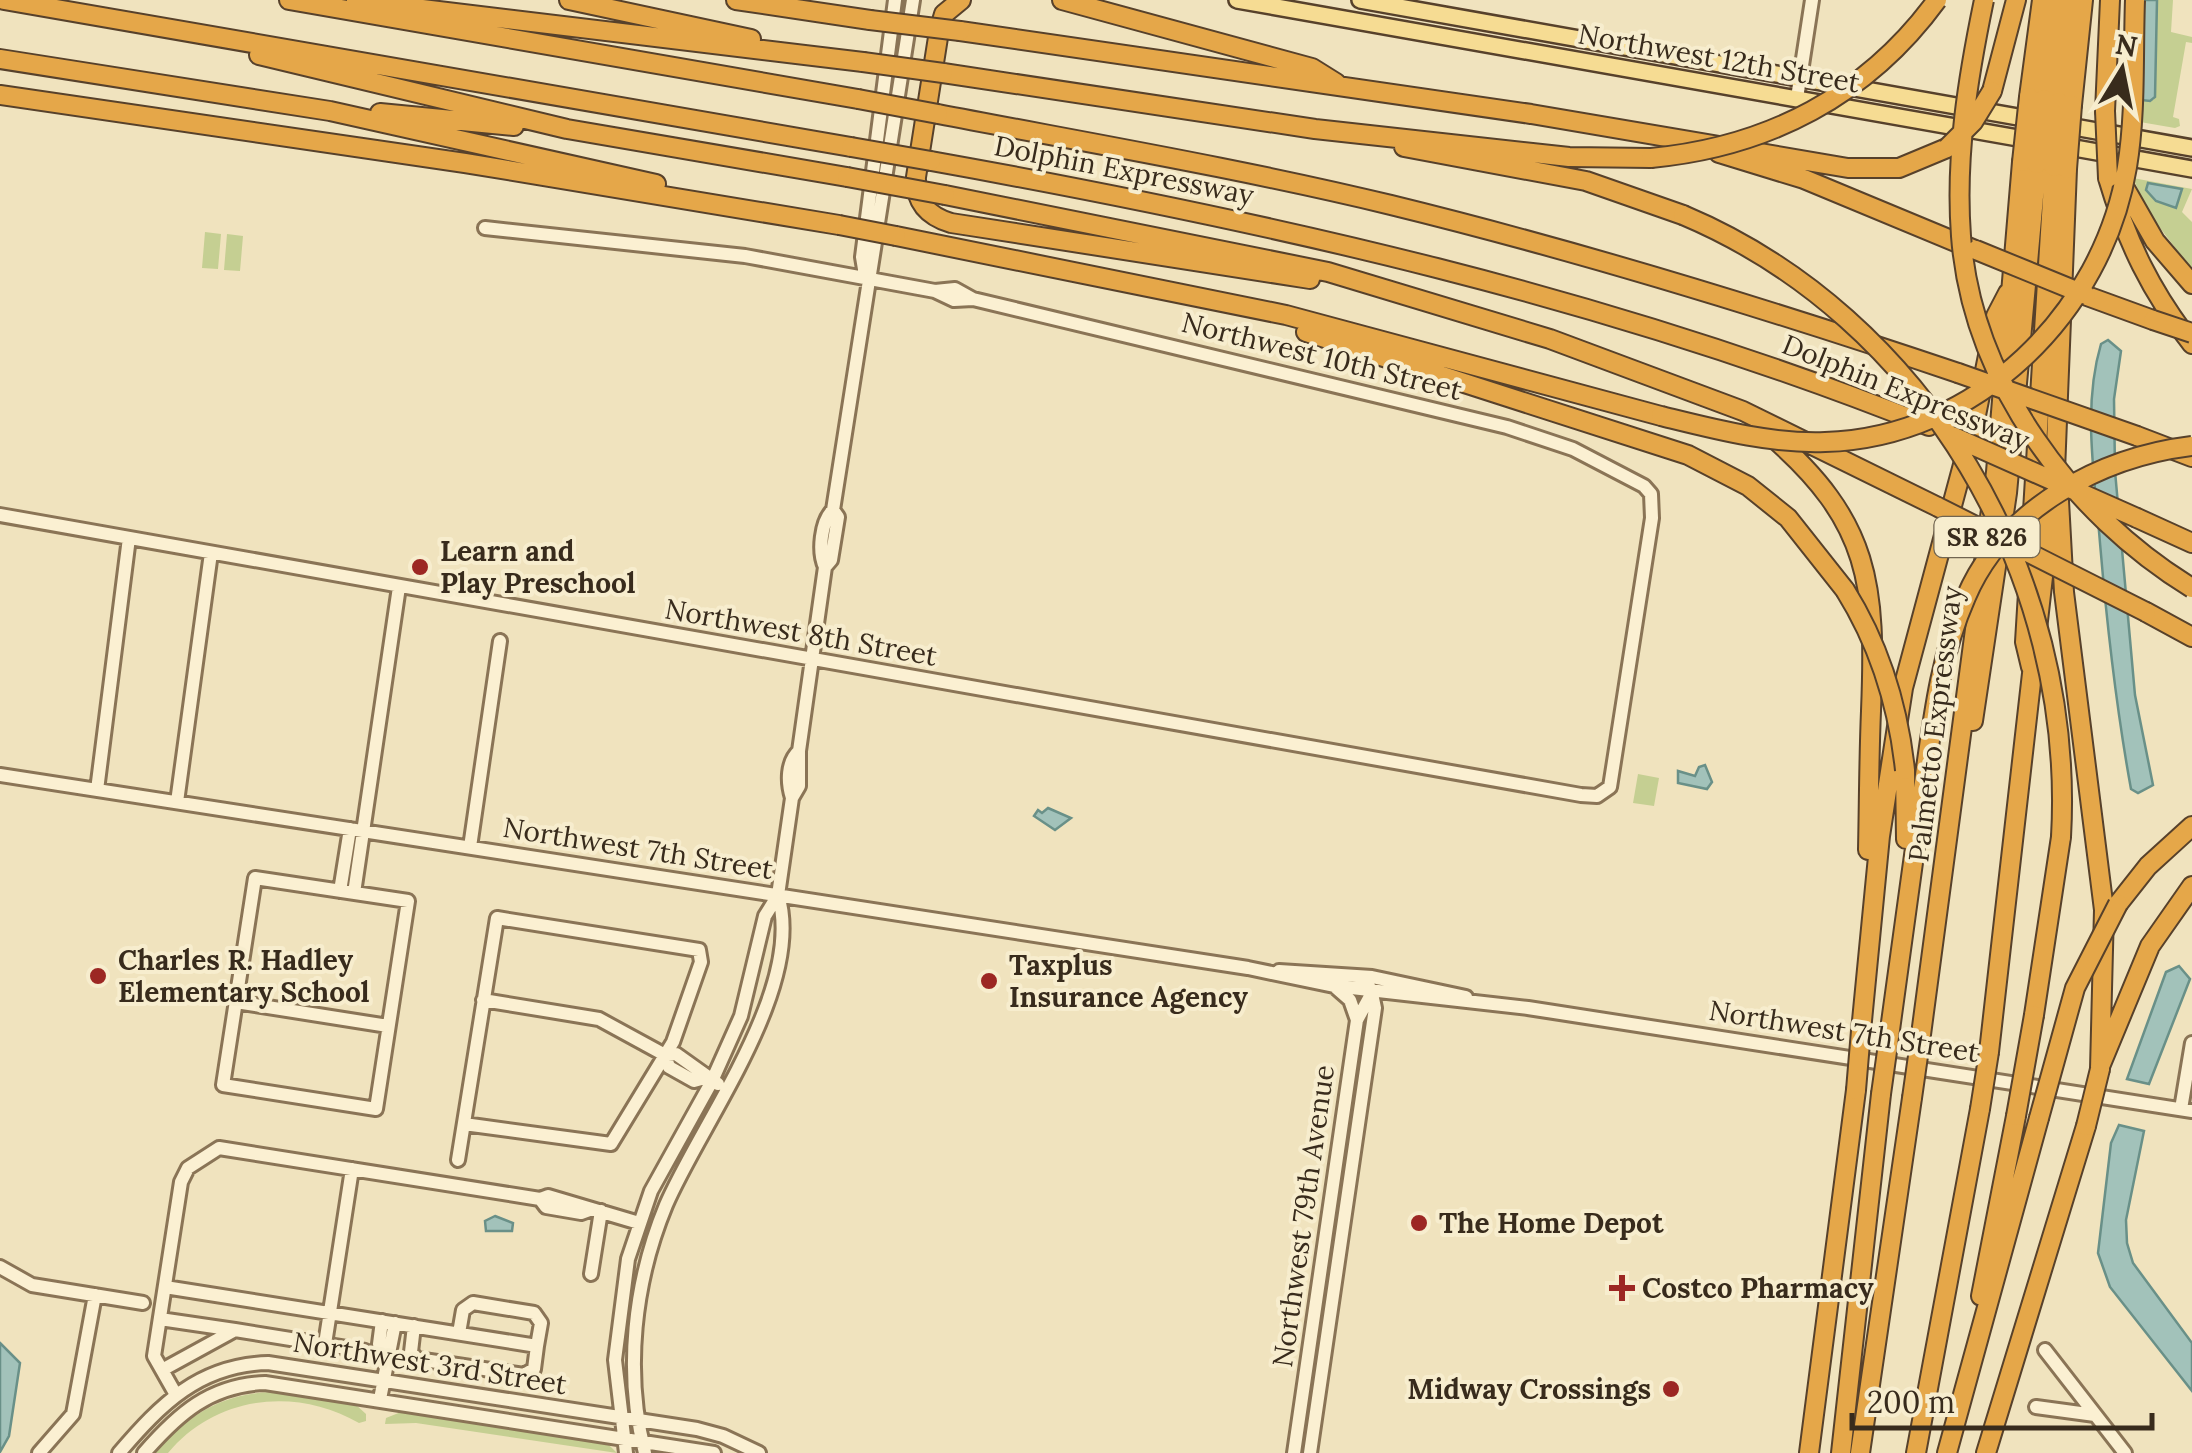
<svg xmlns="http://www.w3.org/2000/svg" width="2192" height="1453" font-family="Lora,serif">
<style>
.green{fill:#c5cf92}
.water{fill:#a2c2ba;stroke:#699088;stroke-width:2.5}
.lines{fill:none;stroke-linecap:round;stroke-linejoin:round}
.minor-casing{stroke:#8a7456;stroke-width:18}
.major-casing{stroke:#57412b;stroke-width:20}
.highway-casing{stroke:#57412b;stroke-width:22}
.minor{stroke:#fbf0d2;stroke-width:12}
.major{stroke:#f6dc93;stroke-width:15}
.highway{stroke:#e5a749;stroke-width:18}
.highway-bridge-casing{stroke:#57412b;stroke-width:22;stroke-linecap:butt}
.highway-bridge{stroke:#e5a749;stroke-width:18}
.poi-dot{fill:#9c2723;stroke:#f7edce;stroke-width:4}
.labels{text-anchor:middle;stroke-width:8;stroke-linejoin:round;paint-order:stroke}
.shield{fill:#f7edce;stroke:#716551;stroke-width:2.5}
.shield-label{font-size:25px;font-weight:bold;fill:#382b1c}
.street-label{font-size:28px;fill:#382b1c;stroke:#f7edce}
.poi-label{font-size:28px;font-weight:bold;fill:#382b1c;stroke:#f7edce;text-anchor:start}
</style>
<rect width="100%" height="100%" fill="#f0e3be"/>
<path class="green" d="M2157,0H2173L2171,32L2192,37V43L2186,42L2173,117L2179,119L2180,126L2175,128L2140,122L2141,100H2154Z
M2133,178L2192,189L2182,212L2192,222V270L2148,212Z
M205,232L221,234L218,269L202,268Z
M227,234L243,236L240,271L224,270Z
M1638,774L1659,778L1654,806L1633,803Z
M269,1392L355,1404L366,1414V1421L359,1423C295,1386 215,1396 168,1453H155C187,1416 219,1395 269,1392Z
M401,1412L608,1444L617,1453L416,1423L385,1424L386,1418Z"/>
<path class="water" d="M2139,0H2157L2155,97L2150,101L2141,100Z
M2148,183L2182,189L2176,208L2156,201L2146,190Z
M2108,340L2121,351L2114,399L2115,471L2135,695L2153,785L2138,793L2131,789C2116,707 2107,626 2100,543C2095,478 2082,408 2101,344Z
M1705,765L1712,782L1707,789L1678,783V771L1695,776L1699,767Z
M1048,808L1071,818L1055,830L1034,816L1038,810L1042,813Z
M2179,966L2190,979L2149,1084L2127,1079L2166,972Z
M2119,1125L2144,1131L2126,1220L2127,1243L2133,1263L2192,1343V1391L2110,1287L2098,1253L2111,1143Z
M495,1216L513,1223L512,1231H486L485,1221Z
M0,1343L20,1363L9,1436L0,1452Z"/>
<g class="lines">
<defs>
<path id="minor" d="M1797,98L1812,0
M485,228L745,256L935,291L954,300L973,299
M865,275L862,257L895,0
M833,510L913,0
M0,515L1581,795L1597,796L1610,787L1652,518L1651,494L1644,486L1573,449L1507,427L973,299L955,289L935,291
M799,751L825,567C818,552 821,521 833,510L838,517L831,560L825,567
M0,775L1248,968L1334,986L1528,1008L2192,1111
M97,790L129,538
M177,802L211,553
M470,847L500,641
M255,878L408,901L376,1109L223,1085Z
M340,891L350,829
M354,893L399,587
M1279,971L1372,977L1466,997
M1334,986L1350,1000L1357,1020
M483,1000L599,1019L665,1055
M236,1002L388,1026
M705,1078L694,1081L669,1067L665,1055L676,1054L718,1084
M2181,1109L2192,1043
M458,1160L497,918L699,950L701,962L673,1042L611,1144L464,1124
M540,1199L546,1207L581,1213L592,1209
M0,1267L32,1285L143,1303
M591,1274L601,1211
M165,1287L537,1346L541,1323L534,1313L473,1303L463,1310L459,1333
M160,1319L235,1330L162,1370
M382,1321L379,1344L386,1357
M414,1326L411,1352L417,1359L524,1375L534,1369L537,1346
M235,1330L365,1351
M325,1344L352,1169
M2045,1350L2125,1453
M175,1393L154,1356L181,1182L188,1168L219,1148L540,1199L548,1196L639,1223
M380,1399L395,1323
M2036,1407L2095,1415
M39,1453L73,1414L95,1295
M119,1453C161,1404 199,1365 268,1363L697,1429L723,1436L759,1453
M144,1453C178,1414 210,1385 265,1383L714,1453
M626,1453L615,1360L628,1259L651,1191L712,1081L741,1016L765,916L778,895L792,798L799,786V751C787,762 787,782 792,798
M645,1453C624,1372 634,1282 666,1205C701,1123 806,987 778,895
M1294,1453L1357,1020L1373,991
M1310,1453L1375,1008L1371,989L1356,978"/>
<path id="major" d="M1237,0L2035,141
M1360,0L2035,120
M2063,125L2192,148
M2058,145L2192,169"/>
<path id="highway" d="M4,0L851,147
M289,0L858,99
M569,0L751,39
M736,0L870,20
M961,0L944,14L939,31L916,177C915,202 928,216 951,223L1310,279
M1062,0L1312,68L1336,83
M356,1L863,62
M960,31L1531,114L1848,168H1899L1947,148
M259,55L567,129L847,177
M0,59L330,111L656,184
M943,73L1315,129L1569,157L1651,158
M1992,91L2016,0
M0,95L465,163L839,225
M2029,97L2042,0
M2044,99L2058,0
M2059,102L2070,0
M2072,105L2083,0
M2105,111L2110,0
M380,113L514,126
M938,114C1089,143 1242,169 1391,205C1583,252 1771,310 1958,373
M1404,147L1586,181L1683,215
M1719,153L1804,179L1975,250
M931,161C1271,222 1607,297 1929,426
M2108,178C2127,242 2151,292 2192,344
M2119,178L2155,241L2192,284
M945,195L1328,272L1550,339L1743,411L1938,507
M896,236L1286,315L1661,416
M2087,296L2153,320
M1306,332L1688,455L1748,486L1788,518L1845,590
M1770,435C1871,522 1876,585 1871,711C1869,758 1869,804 1868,850
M2137,436L2192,457
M2059,501L2064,592L2104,910L2100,1069
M2137,518L2192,543
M2146,612L2192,637
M2031,667L2025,642L2054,167
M1973,721L2007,493L2037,164
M1905,770L1906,839
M2118,904L2148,866L2192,826
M2034,1015L2061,837
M1861,1031L1880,836L1903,688L1975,420L1996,316L2008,293
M1889,1037L1926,768
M1920,1042L1996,472L2022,162
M1989,1052L2055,471L2067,169
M2101,1064L2150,946L2192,886
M1981,1296L2016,1116
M1809,1453L1856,1090
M1841,1453L1881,1094
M1860,1453L1912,1098
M1916,1453L1980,1109
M1947,1453L2039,1118
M1986,1453L2086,1126"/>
</defs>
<use href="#minor" class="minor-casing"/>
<use href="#major" class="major-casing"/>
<use href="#highway" class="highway-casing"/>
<use href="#minor" class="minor"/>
<use href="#major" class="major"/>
<use href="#highway" class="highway"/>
<defs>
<path id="highway-bridge" d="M1984,0C1968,77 1955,157 1961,236C1972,381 2071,514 2192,588
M870,20L960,31
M863,62L943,73
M858,99L938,114
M2105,111L2108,178
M851,147L931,161
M1947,148L1973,122L1992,91
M1651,158C1768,147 1867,96 1937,0
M2022,162L2029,97
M2037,164L2044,99
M2054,167L2059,102
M2067,169L2072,105
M847,177L945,195
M1683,215C1925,317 2076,576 2061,837
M839,225L896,236
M1976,250L2086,295
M2153,320L2192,333
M1958,373L2137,436
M1661,416C1714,429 1770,444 1825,442C1976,438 2103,313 2127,167C2136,113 2133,55 2135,0
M1952,436L2137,518
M1938,507L2146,612
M1845,590C1880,646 1898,705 1905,770
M1926,768C1934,710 1942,651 1966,597C2004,508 2101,457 2192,446
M1856,1090L1861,1031
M1881,1094L1889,1037
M1912,1098L1920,1042
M1980,1109L1989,1052
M2016,1116L2034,1015
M2039,1118L2075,988L2118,904
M2086,1126L2100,1069"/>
</defs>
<use href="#highway-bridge" class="highway-bridge-casing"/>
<use href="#highway-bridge" class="highway-bridge"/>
</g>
<g class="poi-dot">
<circle cx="420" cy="567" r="10"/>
<circle cx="98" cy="976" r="10"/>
<circle cx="989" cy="981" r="10"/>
<circle cx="1419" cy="1223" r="10"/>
<path d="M1617 1273h10v10h10v10h-10v10h-10v-10h-10v-10h10z"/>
<circle cx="1671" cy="1389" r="10"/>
</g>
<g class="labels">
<rect class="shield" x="1934.5" y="517" width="105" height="40" rx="8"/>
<g class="shield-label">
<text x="1987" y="546">SR 826</text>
</g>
<g class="street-label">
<text transform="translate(1719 58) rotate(10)" y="10">Northwest 12th Street</text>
<text transform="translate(1124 170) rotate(11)" y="10">Dolphin Expressway</text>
<text transform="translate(1322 356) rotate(14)" y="10">Northwest 10th Street</text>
<text transform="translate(1906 392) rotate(22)" y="10">Dolphin Expressway</text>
<text transform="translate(801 632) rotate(10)" y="10">Northwest 8th Street</text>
<text transform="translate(1935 724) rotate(-83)" y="10">Palmetto Expressway</text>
<text transform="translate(638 848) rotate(9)" y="10">Northwest 7th Street</text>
<text transform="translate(1844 1031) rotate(9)" y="10">Northwest 7th Street</text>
<text transform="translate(1303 1216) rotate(-82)" y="10">Northwest 79th Avenue</text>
<text transform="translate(430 1363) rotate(9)" y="10">Northwest 3rd Street</text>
</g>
<g class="poi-label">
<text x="440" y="561">Learn and<tspan x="440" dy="32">Play Preschool</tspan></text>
<text x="118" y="970">Charles R. Hadley<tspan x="118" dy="32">Elementary School</tspan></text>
<text x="1009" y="975">Taxplus<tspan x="1009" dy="32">Insurance Agency</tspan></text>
<text x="1439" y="1233">The Home Depot</text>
<text x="1642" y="1298">Costco Pharmacy</text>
<text x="1651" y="1399" text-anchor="end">Midway Crossings</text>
</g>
</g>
<g transform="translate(2122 70) rotate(10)" stroke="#f7edce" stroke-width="8" paint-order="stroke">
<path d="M0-8L18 38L0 25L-18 38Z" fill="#382b1c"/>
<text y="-15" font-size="28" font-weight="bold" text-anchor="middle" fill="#382b1c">N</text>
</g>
<path d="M1852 1413v15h300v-15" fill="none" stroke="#382b1c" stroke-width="5"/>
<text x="1867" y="1413" font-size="30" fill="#382b1c" stroke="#f7edce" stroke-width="8" paint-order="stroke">200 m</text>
</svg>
